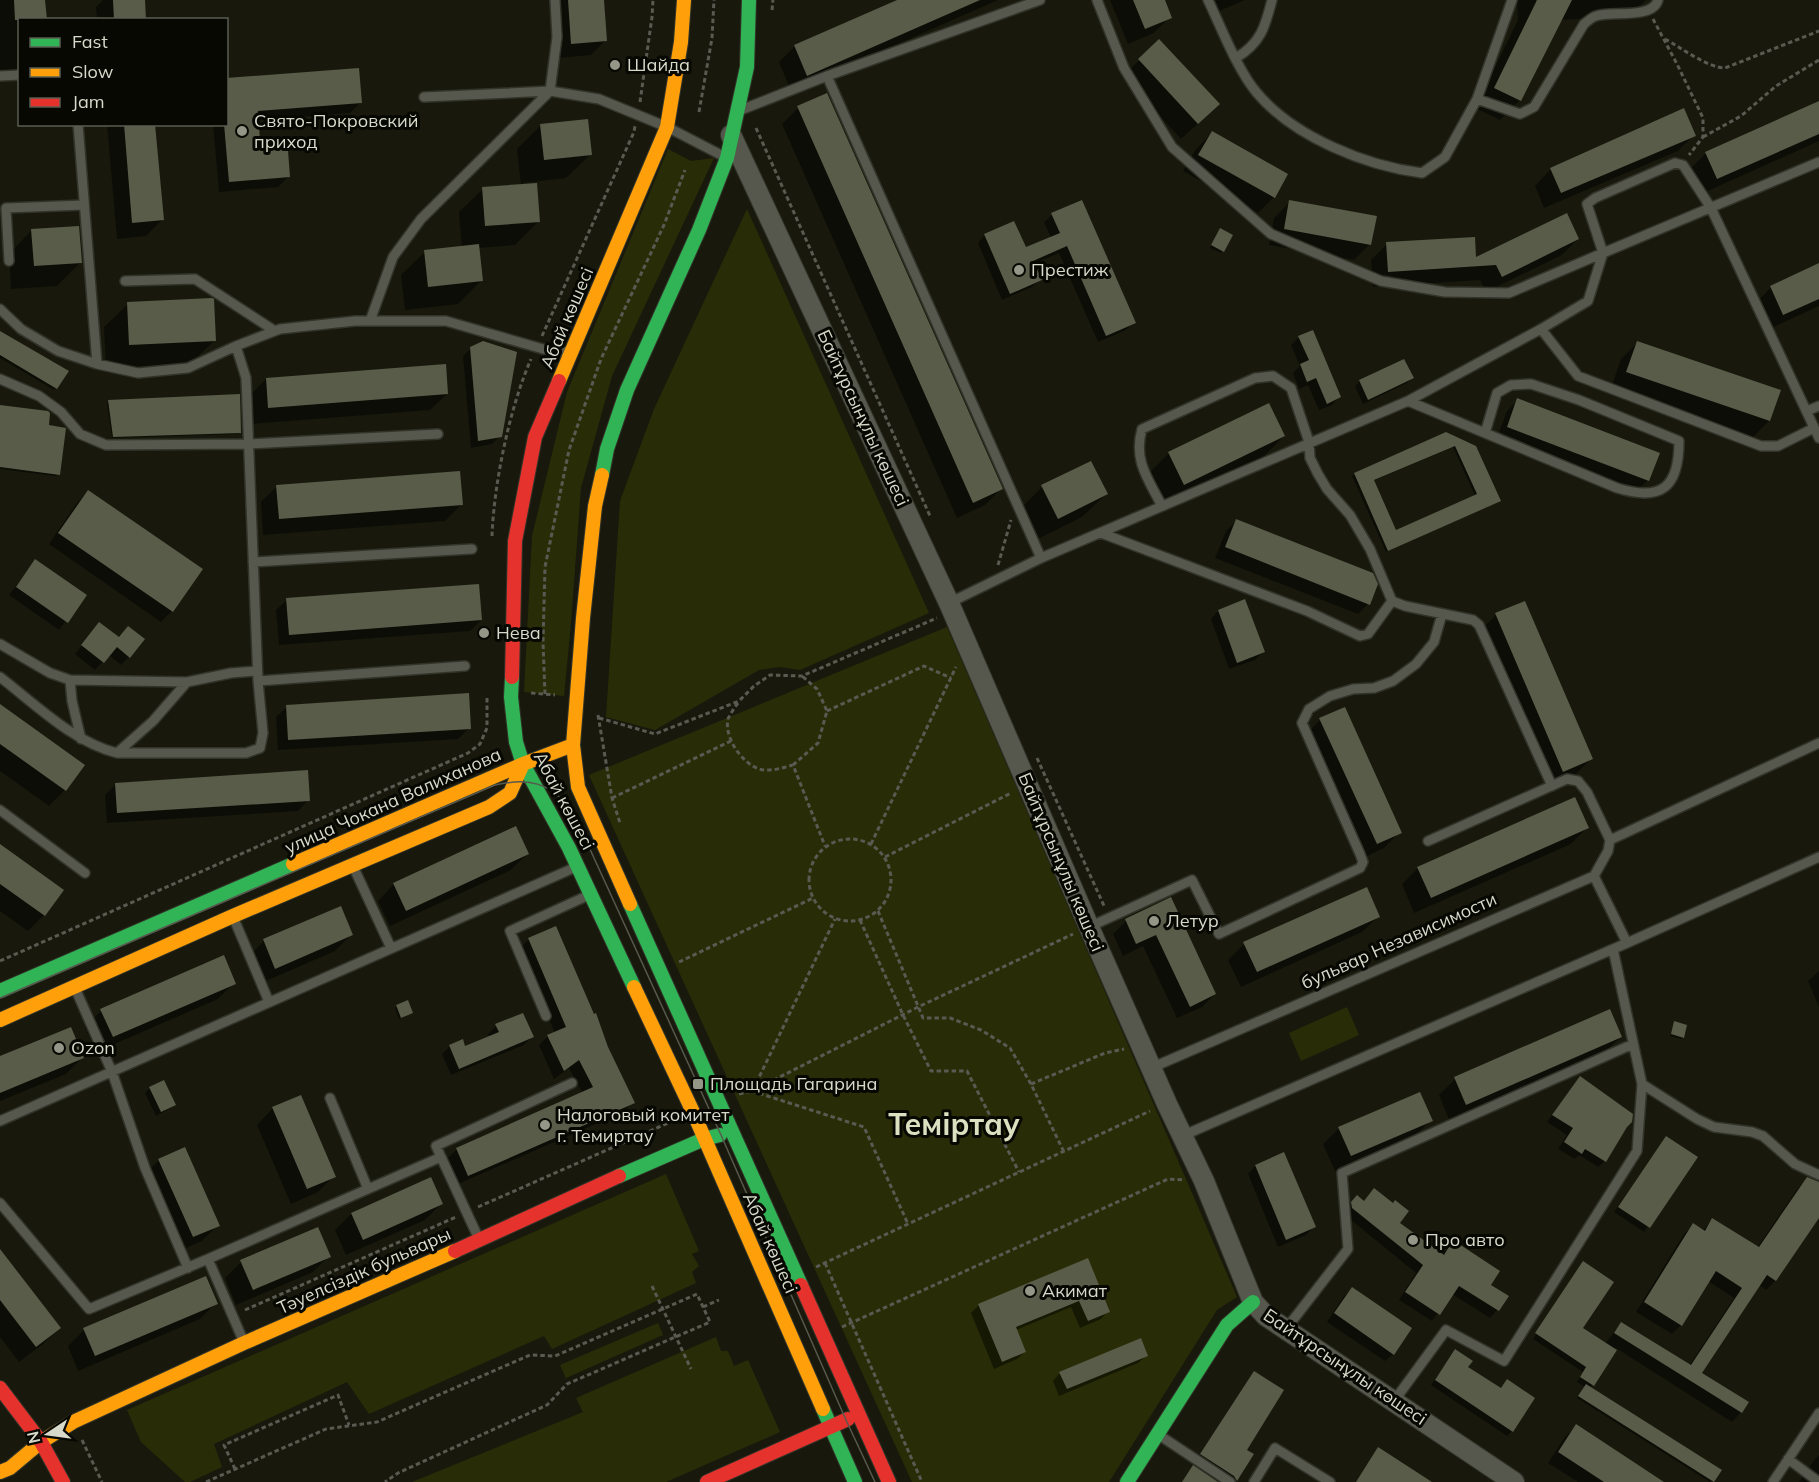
<svg xmlns="http://www.w3.org/2000/svg" width="1819" height="1482" font-family="Mulish,sans-serif">
<style>
.green{fill:#292d07}
.shadow{fill:#0007;fill-rule:evenodd}
.building{fill:#595c49;fill-rule:evenodd}
.lines{fill:none;stroke-linecap:round;stroke-linejoin:round}
.lane-casing{stroke:#32342a;stroke-width:12}
.street-casing{stroke:#32342a;stroke-width:22}
.fast-casing{stroke:#32342a;stroke-width:16}
.slow-casing{stroke:#32342a;stroke-width:16}
.jam-casing{stroke:#32342a;stroke-width:16}
.path{stroke:#595b52;stroke-width:3;stroke-dasharray:4.5 3;stroke-linecap:butt}
.lane{stroke:#56574d;stroke-width:9}
.street{stroke:#56574d;stroke-width:20}
.fast{stroke:#30b455;stroke-width:14}
.slow{stroke:#ff9f0a;stroke-width:14}
.jam{stroke:#e5322d;stroke-width:14}
.tram{stroke:#57594e;stroke-width:1.5}
.poi-dot{fill:#949688;stroke:#070802;stroke-width:2}
.labels{text-anchor:middle;stroke-width:6;stroke-linejoin:round;paint-order:stroke}
.poi-label{font-size:18px;fill:#d7dacb;stroke:#070802;text-anchor:start}
.street-label{font-size:18px;fill:#d7dacb;stroke:#070802}
.town-label{font-size:30px;font-weight:bold;fill:#dbe0c1;stroke:#070802}
</style>
<rect width="100%" height="100%" fill="#18190c"/>
<path class="green" d="M668,149L691,161L714,158L612,376L581,488L571,623L564,696L524,692L532,536L567,392Z
M747,209L929,613L800,670L780,667L759,670L655,730L606,717L620,501L654,409Z
M947,627L1237,1297L1217,1310L1109,1482H912L589,775Z
M1347,1007L1359,1035L1301,1061L1289,1033Z
M666,1174L699,1251L692,1254L699,1266L692,1272L696,1283L552,1349L544,1336L369,1414L347,1382L214,1444L222,1467L190,1482H185L141,1442L127,1410Z
M658,1323L663,1335L566,1378L560,1365Z
M716,1337L721,1351H728L734,1366L748,1360L780,1432L666,1482H412L583,1412L576,1398Z"/>
<path class="shadow" d="M0,0H44L20,20V79L0,81Z
M103,0H143L145,20H97L96,7Z
M553,0H602L605,41L591,55L557,58Z
M900,0H998L791,91L779,62L795,46Z
M1110,0H1163L1170,17L1154,33L1128,44Z
M1215,0H1245L1219,11Z
M1517,0H1536V7L1539,0H1646L1630,16L1560,20L1520,100L1500,120L1475,108L1518,20Z
M1159,41L1202,120L1181,139L1123,76Z
M226,80L361,102L350,113L257,120L259,141L289,176L278,187L219,192L213,124H226Z
M1819,103V141L1701,194L1690,169L1706,153Z
M798,108L1001,489L985,505L957,518L782,124Z
M107,124H154L162,220L146,236L117,239Z
M541,125L590,155L566,178L523,183L539,221L515,245L478,248L481,281L458,304L405,310L401,275L425,252L462,248L459,212L483,189L521,186L517,149Z
M1212,133L1286,175L1274,197L1258,213L1183,171L1196,149Z
M1694,135L1678,151L1544,208L1535,186L1551,169Z
M1290,202L1370,244L1354,260L1269,245L1274,218Z
M1052,215L1134,322L1126,330L1098,342L1059,253L1033,264L1040,280L1032,287L1002,300L978,243L985,235L1025,249L1051,238L1044,222Z
M32,230L80,263L57,286L11,289L9,254Z
M1218,232L1231,236L1221,253L1210,248Z
M1578,239L1562,255L1486,292L1480,280L1373,287L1371,260L1387,244L1475,259Z
M1819,265V306L1767,330L1755,304L1771,287Z
M128,304L214,341L190,364L106,368L104,327Z
M0,332L67,371L54,390L0,358Z
M1299,337L1339,397L1332,405L1319,410L1308,385L1299,389L1293,373L1300,366L1291,345Z
M1637,343L1769,421L1753,437L1611,388L1621,359Z
M471,348L500,436L492,444L471,448L463,356Z
M1412,378L1407,383L1363,404L1355,386L1360,381Z
M266,379L447,394L430,410L252,424L250,395Z
M1518,400L1648,480L1637,491L1497,438L1507,411Z
M109,401L240,432L238,434L112,438L107,403Z
M0,407L47,426L58,474L56,476L0,469Z
M1446,434L1499,501L1386,552L1352,476ZM1453,447L1475,496L1395,532L1373,481Z
M1284,436L1260,460L1161,508L1146,476L1169,453Z
M277,486L461,505L445,521L263,535L261,502Z
M1042,487L1106,494L1082,517L1034,541L1019,510Z
M88,492L200,569L172,611L161,622L49,544L77,503Z
M1236,521L1368,604L1358,614L1215,558L1226,531Z
M36,561L85,596L59,630L9,595Z
M287,600L481,620L470,631L279,645L276,610Z
M1244,601L1263,652L1255,660L1229,669L1211,619L1218,611Z
M1496,615L1591,759L1575,775L1547,787L1480,631Z
M100,624L129,657L121,665L109,655L95,670L75,654Z
M0,706L83,765L65,790L49,806L0,771Z
M287,707L469,728L458,739L278,750L276,717Z
M1320,720L1400,832L1384,848L1361,859L1304,736Z
M116,784L308,800L298,811L107,823L105,795Z
M1587,828L1571,844L1414,913L1402,884L1418,868Z
M0,845L62,890L44,915L28,931L0,911Z
M527,854L511,870L390,926L378,901L394,884Z
M1170,899L1215,994L1202,1007L1177,1018L1143,946L1123,956L1113,934L1126,921Z
M1379,916L1362,932L1241,987L1228,960L1244,944Z
M351,935L335,951L259,984L248,957L264,941Z
M529,939L606,1048L633,1102L623,1112L458,1184L447,1159L457,1149L583,1094L569,1068L554,1079L539,1045L548,1036L555,1033L519,949Z
M1819,971V1007L1808,981Z
M234,983L218,999L96,1052L85,1027L101,1011Z
M397,1006L411,1013L399,1019L395,1008Z
M1675,1023L1683,1037L1681,1039L1670,1036Z
M496,1026L532,1037L524,1045L451,1075L442,1054L450,1046L465,1048L490,1037L488,1034Z
M1621,1037L1604,1053L1449,1120L1439,1095L1455,1079Z
M0,1058H82L66,1074L0,1101Z
M1574,1085L1626,1126L1605,1161L1598,1167L1579,1155L1575,1159L1558,1149L1567,1135L1547,1122Z
M150,1088L174,1105L169,1109L156,1116L145,1093Z
M273,1108L334,1176L318,1192L291,1204L257,1125Z
M1431,1120L1415,1136L1335,1171L1323,1144L1339,1128Z
M1662,1143L1696,1158L1644,1232L1614,1212Z
M1284,1154L1314,1227L1306,1235L1278,1247L1248,1174L1255,1166Z
M159,1160L218,1225L202,1241L177,1252L143,1176Z
M1807,1179L1819,1184V1217L1775,1281L1766,1290L1759,1285L1700,1373L1741,1412L1732,1422L1616,1348L1590,1388L1713,1481L1710,1482L1577,1398L1585,1387L1577,1382L1583,1372L1533,1339L1582,1266L1581,1328L1605,1344L1621,1323L1689,1366L1734,1298L1708,1281L1681,1325L1672,1334L1636,1312L1684,1234L1693,1225L1702,1231L1713,1220L1757,1248L1798,1188Z
M1357,1197L1398,1223L1442,1255L1453,1242L1489,1285L1507,1296L1497,1310L1490,1318L1452,1294L1432,1321L1399,1300L1416,1273L1345,1215L1344,1210Z
M441,1204L425,1220L346,1255L335,1230L351,1214Z
M0,1252L59,1328L43,1344L19,1362L0,1337Z
M329,1256L313,1272L236,1305L225,1278L241,1262Z
M1087,1260L1108,1311L1101,1319L1080,1328L1071,1307L1016,1330L1025,1352L1017,1359L994,1369L971,1313L979,1305Z
M1352,1289L1393,1354L1385,1361L1327,1322L1344,1296Z
M216,1303L200,1319L78,1371L68,1346L84,1330Z
M1455,1351L1466,1368L1500,1390L1507,1381L1512,1431L1507,1436L1431,1385Z
M1146,1356L1138,1363L1059,1396L1053,1381L1060,1373Z
M1254,1372L1245,1450L1252,1455L1234,1482L1196,1460Z
M1576,1426L1661,1482H1578L1548,1463L1565,1437Z
M1819,1455V1482H1799L1815,1459Z"/>
<path class="building" d="M14,0H45L47,20H15Z
M113,0H145L146,20H114Z
M568,0H604L607,41L571,44Z
M897,0H980L807,76L794,45Z
M1133,0H1165L1172,18L1145,29Z
M1537,0H1572L1521,101L1494,88Z
M1159,39L1220,104L1198,124L1138,59Z
M359,68L362,103L258,111L260,140L287,137L290,177L229,182L224,124H226V78Z
M827,93L1003,489L973,503L797,106Z
M1819,101V134L1717,179L1705,152Z
M1684,108L1696,136L1561,193L1550,168Z
M588,119L592,155L544,160L540,124Z
M124,124H155L164,220L132,223Z
M1212,131L1288,174L1275,198L1198,155Z
M537,183L540,222L485,226L482,187Z
M1082,200L1136,323L1106,336L1067,246L1033,261L1042,280L1010,294L984,234L1014,221L1026,247L1060,233L1051,213Z
M1289,200L1377,216L1371,245L1284,229Z
M1567,213L1579,239L1502,277L1496,265L1388,272L1386,242L1475,237L1476,257Z
M79,226L82,263L34,266L31,229Z
M1220,228L1233,235L1224,252L1211,245Z
M479,244L483,281L428,287L424,250Z
M1819,263V299L1783,315L1770,286Z
M212,298L214,299L216,341L129,345L127,302Z
M1313,330L1341,397L1327,404L1316,378L1307,382L1300,364L1309,360L1298,336Z
M0,331L69,371L57,389L0,355Z
M483,341L517,352L502,437L478,441L470,347Z
M1637,341L1781,390L1770,421L1626,372Z
M1404,359L1414,378L1368,400L1359,380Z
M446,364L448,394L268,408L266,378Z
M240,394L241,433L113,437L108,400Z
M1517,398L1660,453L1649,481L1507,427Z
M1269,403L1285,436L1184,485L1168,452Z
M0,405L48,411L50,413L49,425L66,428L60,475L0,467Z
M1446,432L1476,446L1501,501L1388,551L1354,473ZM1455,446L1477,494L1396,530L1374,480Z
M1091,461L1108,494L1058,519L1041,485Z
M460,471L463,505L279,519L276,485Z
M88,490L203,569L173,612L58,533Z
M1236,519L1373,573L1378,584L1370,605L1225,547Z
M35,559L87,595L68,623L16,587Z
M479,584L482,620L289,635L286,598Z
M1245,599L1265,652L1237,663L1218,610Z
M1525,601L1593,759L1563,772L1495,613Z
M99,622L119,637L128,626L145,639L130,658L117,647L104,663L81,645Z
M469,693L471,729L288,740L286,705Z
M0,704L85,765L66,791L0,744Z
M1345,707L1402,833L1377,844L1319,718Z
M308,770L310,801L117,813L115,783Z
M1575,797L1589,828L1431,898L1417,867Z
M516,826L529,854L406,911L393,883Z
M0,844L64,890L45,916L0,884Z
M1367,887L1380,917L1257,972L1243,942Z
M1171,897L1216,994L1190,1007L1156,935L1136,944L1125,919Z
M341,906L353,935L275,969L263,939Z
M556,926L594,1014L596,1013L608,1047L635,1103L468,1176L456,1148L593,1087L579,1060L564,1071L547,1035L566,1027L528,938Z
M224,955L236,984L113,1037L100,1009Z
M408,1000L413,1013L401,1018L396,1005Z
M1610,1009L1622,1037L1466,1105L1454,1077Z
M523,1013L534,1037L459,1069L449,1045L463,1039L465,1046L499,1032L495,1024Z
M1674,1021L1687,1025L1684,1038L1671,1034Z
M71,1027L84,1058L0,1093V1056Z
M1580,1076L1633,1114L1632,1122L1627,1127L1606,1162L1585,1149L1582,1154L1564,1142L1573,1128L1552,1115Z
M164,1080L176,1105L161,1112L149,1087Z
M1420,1092L1433,1121L1351,1156L1338,1127Z
M301,1095L336,1177L307,1189L272,1107Z
M1666,1136L1698,1157L1650,1228L1618,1207Z
M185,1147L220,1226L193,1237L158,1159Z
M1284,1152L1316,1227L1286,1240L1255,1165Z
M431,1177L443,1204L363,1240L351,1213Z
M1807,1177L1819,1182V1218L1776,1281L1767,1275L1702,1373L1749,1402L1742,1413L1614,1333L1621,1322L1691,1365L1742,1288L1716,1271L1682,1326L1644,1302L1693,1223L1705,1231L1712,1218L1759,1247Z
M1374,1188L1393,1203L1395,1200L1409,1211L1400,1223L1444,1255L1453,1240L1500,1271L1491,1285L1509,1296L1499,1311L1459,1286L1440,1315L1405,1292L1423,1265L1352,1208L1351,1202L1357,1195L1364,1201Z
M318,1227L331,1257L253,1290L240,1260Z
M0,1249L61,1328L36,1347L0,1300Z
M1088,1258L1110,1312L1088,1321L1079,1301L1016,1327L1026,1352L1002,1362L978,1304Z
M1583,1261L1614,1282L1583,1328L1617,1350L1594,1386L1580,1377L1586,1367L1535,1333Z
M206,1276L218,1304L95,1356L83,1328Z
M1352,1287L1412,1328L1394,1355L1334,1313Z
M1141,1338L1148,1356L1067,1389L1059,1372Z
M1455,1349L1473,1361L1468,1367L1501,1388L1507,1379L1535,1398L1513,1432L1435,1380Z
M1254,1371L1284,1390L1247,1450L1254,1454L1237,1481L1234,1476L1200,1454Z
M1586,1384L1722,1470L1714,1482L1578,1396Z
M1576,1424L1664,1482H1604L1558,1452Z
M1378,1447L1432,1482H1356Z
M1193,1465L1218,1482H1182Z"/>
<g class="lines">
<defs>
<path id="lane" d="M1097,0L1124,68L1172,147L1271,234L1381,281L1445,292L1509,293L1603,253L1587,204L1595,198L1675,163L1683,165L1711,208L1819,438
M1208,0C1221,27 1238,71 1257,93C1294,137 1366,166 1422,173L1445,157L1477,99L1520,114L1534,107L1584,24C1588,21 1592,17 1596,16C1612,11 1653,19 1658,0
M1236,58C1261,43 1265,27 1272,0
M0,76L20,75
M827,76L1041,558
M424,97L550,91L557,37L555,0
M1477,99L1512,0
M741,110L827,76L1040,0
M78,124L97,364
M9,261L6,208L84,205
M125,281L195,279L275,331
M0,309L21,329L58,351L97,364L138,373L188,368L236,346
M370,321L393,257L421,219L550,91L599,99L667,127L723,156
M1541,329L1578,376L1761,446H1778L1814,428
M0,379L39,396L61,412L80,434L106,445L248,444L438,434
M1408,401L1617,488C1662,502 1679,487 1679,441L1579,400L1531,384L1511,385L1497,393L1485,433
M1807,411L1819,406
M1162,506C1148,479 1133,460 1142,429L1255,378L1273,376L1291,388L1309,442L1310,458L1318,474L1327,489L1350,515L1370,549L1392,601L1405,606L1473,620L1479,625L1552,786
M1101,533L1307,611L1360,636L1368,634L1392,601
M253,562L472,549
M949,603L1041,558L1408,401L1541,329L1588,301L1603,253L1819,162
M0,644L50,673L70,680L187,682L231,673L257,671
M0,677C35,704 73,742 117,753H246L260,748L263,733L258,681L246,378L236,346L280,329L355,321H446L543,349L569,352
M70,680L72,701L81,739
M258,681L465,666
M117,753L153,721L187,682
M0,810L85,873
M1428,841L1567,779L1578,781L1587,792L1610,840
M353,866L391,948
M1594,876L1608,851L1610,840L1819,743
M234,919L269,1002
M1089,927L1192,880L1219,934L1360,868L1363,862L1360,854L1302,723L1309,709L1330,696L1353,689L1374,688L1393,681L1416,664L1434,642L1442,614
M75,988L112,1072L145,1168L188,1268
M546,1016L510,931L589,895
M1151,1068L1594,876L1627,943
M1642,1084L1697,1119L1714,1127L1752,1132L1763,1136L1795,1164L1819,1175
M330,1098L368,1189
M0,1121L576,867
M1182,1136L1627,943L1819,857
M441,1157L436,1146L572,1083
M0,1203L89,1309L208,1259L441,1157L478,1237
M208,1259L243,1340
M1286,1329L1348,1249L1342,1173L1633,1044
M1394,1401L1446,1330L1504,1361L1637,1151L1642,1084L1613,949
M1159,1435L1230,1482
M1788,1459L1819,1482
M1254,1482L1275,1448L1330,1482
M1773,1482L1819,1413"/>
<path id="street" d="M731,135L949,603L1089,927L1167,1104L1204,1181L1253,1302L1266,1316L1514,1482"/>
<path id="fast" d="M602,475L607,449L627,390L699,230L727,158L747,67L749,0
M512,677L511,697L516,742L523,764L569,848L634,987
M630,904L801,1285
M0,991L293,864
M619,1176L704,1139L720,1135
M823,1409L855,1482
M1127,1482L1227,1325L1253,1302"/>
<path id="slow" d="M559,381L667,127L681,42L684,0
M602,475L595,506L583,618L573,745L578,787L630,904
M293,864L523,764L573,745
M634,987L693,1112L823,1409
M0,1020L233,916L489,807L510,793L523,764
M0,1472L10,1468L41,1442L73,1422L244,1343L455,1251"/>
<path id="jam" d="M512,677L515,541L535,437L559,381
M455,1251L619,1176
M801,1285L889,1482
M0,1388L41,1442L63,1482
M707,1482L848,1419"/>
</defs>
<use href="#lane" class="lane-casing"/>
<use href="#street" class="street-casing"/>
<use href="#fast" class="fast-casing"/>
<use href="#slow" class="slow-casing"/>
<use href="#jam" class="jam-casing"/>
<path class="path" d="M772,10L773,0
M1653,19L1677,64L1703,118V137L1689,155
M1665,39C1680,47 1708,68 1725,68L1819,31
M640,102L652,17L653,0
M699,112L712,38L714,0
M756,128L930,516
M1703,137L1741,116L1776,86L1819,60
M542,336L634,132L635,126
M492,536C494,482 510,407 531,359
M998,565L1011,520
M531,693L555,695
M545,694L543,642L545,567L569,450L601,359L664,225L685,170
M738,703C735,707 730,714 728,719C724,738 742,763 759,769C770,772 782,768 793,765L825,846
M827,711L924,666L951,678
M598,715L612,798L620,823
M599,718L655,734L739,701L754,686L770,675L802,676L937,618
M1037,758L1105,908
M793,765L818,743L827,711L817,689L802,676
M612,798L731,741
M809 880a41 41 0 1 1 82 0a41 41 0 1 1-82 0Z
M871,844L956,667
M885,857L1011,793
M878,911L923,1018H950L981,1030L1010,1048L1031,1084L1064,1152
M860,920L903,1015L931,1071H967L1019,1172
M0,961L468,753L480,744L487,728V695
M679,962L813,898
M1031,1084L1105,1053L1124,1049
M753,1090L835,919
M752,1091L864,1127L908,1224
M739,1094L752,1091L918,1007L1073,934
M478,1207L675,1120
M825,1263L922,1482
M816,1267L1150,1111
M652,1286L691,1369
M703,1307L719,1300
M245,1310L456,1217
M842,1327L1168,1179L1184,1180
M82,1440L102,1482
M235,1469L224,1445L338,1395L349,1425
M206,1482L326,1429L377,1422L530,1355L555,1356L697,1294L710,1322L567,1384L547,1405L398,1473L385,1482"/>
<use href="#lane" class="lane"/>
<use href="#street" class="street"/>
<use href="#fast" class="fast"/>
<use href="#slow" class="slow"/>
<use href="#jam" class="jam"/>
<path class="tram" d="M0,998L495,785C530,777 550,783 572,810L721,1135L846,1420L875,1482"/>
</g>
<g class="poi-dot">
<circle cx="615" cy="65" r="6"/>
<circle cx="242" cy="131" r="6"/>
<circle cx="1019" cy="270" r="6"/>
<circle cx="484" cy="633" r="6"/>
<circle cx="1154" cy="921" r="6"/>
<circle cx="59" cy="1048" r="6"/>
<rect x="692" y="1078" width="12" height="12" rx="3"/>
<circle cx="545" cy="1125" r="6"/>
<circle cx="1413" cy="1240" r="6"/>
<circle cx="1030" cy="1291" r="6"/>
</g>
<g class="labels">
<g class="poi-label">
<text x="627" y="71">Шайда</text>
<text x="254" y="127">Свято-Покровский<tspan x="254" dy="21">приход</tspan></text>
<text x="1031" y="276">Престиж</text>
<text x="496" y="639">Нева</text>
<text x="1166" y="927">Летур</text>
<text x="71" y="1054">Ozon</text>
<text x="710" y="1090">Площадь Гагарина</text>
<text x="557" y="1121">Налоговый комитет<tspan x="557" dy="21">г. Темиртау</tspan></text>
<text x="1425" y="1246">Про авто</text>
<text x="1042" y="1297">Акимат</text>
</g>
<g class="street-label">
<text transform="translate(567 318) rotate(-67)" y="6">Абай көшесі</text>
<text transform="translate(863 418) rotate(65)" y="6">Байтұрсынұлы көшесі</text>
<text transform="translate(393 801) rotate(-24)" y="6">улица Чокана Валиханова</text>
<text transform="translate(564 801) rotate(62)" y="6">Абай көшесі</text>
<text transform="translate(1061 862) rotate(67)" y="6">Байтұрсынұлы көшесі</text>
<text transform="translate(1399 941) rotate(-24)" y="6">бульвар Независимости</text>
<text transform="translate(770 1243) rotate(66)" y="6">Абай көшесі</text>
<text transform="translate(364 1271) rotate(-24)" y="6">Тәуелсіздік бульвары</text>
<text transform="translate(1345 1367) rotate(34)" y="6">Байтұрсынұлы көшесі</text>
</g>
<g class="town-label">
<text x="954" y="1135">Теміртау</text>
</g>
</g>
<rect x="18" y="18" width="210" height="108" fill="#070802" stroke="#5a5c52" stroke-width="1.5"/>
<rect x="30" y="38" width="30" height="9" fill="#30b455" stroke="#5a5c52" stroke-width="1.5"/>
<text x="72" y="48" font-size="18" fill="#d7dacb">Fast</text>
<rect x="30" y="68" width="30" height="9" fill="#ff9f0a" stroke="#5a5c52" stroke-width="1.5"/>
<text x="72" y="78" font-size="18" fill="#d7dacb">Slow</text>
<rect x="30" y="98" width="30" height="9" fill="#e5322d" stroke="#5a5c52" stroke-width="1.5"/>
<text x="72" y="108" font-size="18" fill="#d7dacb">Jam</text>
<g transform="translate(48 1434) rotate(257)" stroke="#070802" stroke-width="4.5" paint-order="stroke">
<path d="M0-4.5L10 22L0 15L-10 22Z" fill="#d7dacb"/>
<text y="-9" font-size="16" font-weight="bold" text-anchor="middle" fill="#d7dacb">N</text>
</g>
</svg>
